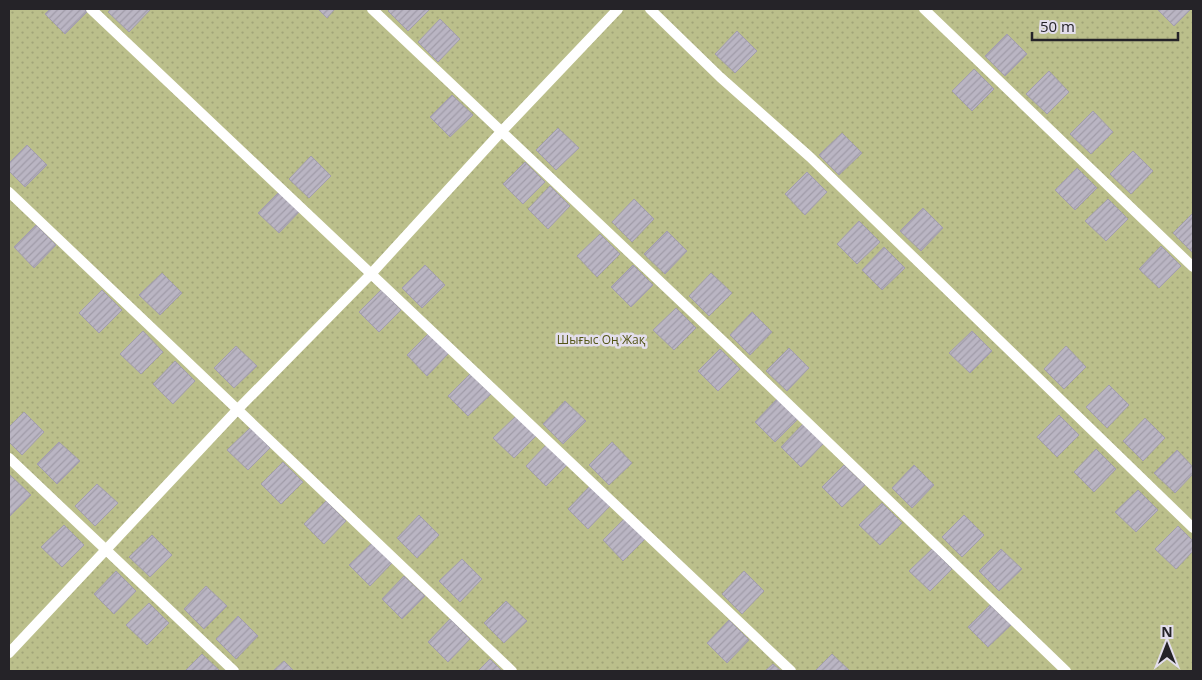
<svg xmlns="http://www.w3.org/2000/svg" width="1202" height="680" font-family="'Open Sans',sans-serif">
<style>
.grass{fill:url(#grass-dots)}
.building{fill:url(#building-hatch);stroke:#a39eac}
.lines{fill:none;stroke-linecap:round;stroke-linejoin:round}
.lane{stroke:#fff;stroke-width:10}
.labels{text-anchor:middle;stroke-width:5;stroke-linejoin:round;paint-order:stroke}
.park-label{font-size:12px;fill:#535516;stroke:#e3deec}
</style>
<defs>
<pattern id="grass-dots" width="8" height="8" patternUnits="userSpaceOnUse" patternTransform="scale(1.25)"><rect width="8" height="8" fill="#bbbf8b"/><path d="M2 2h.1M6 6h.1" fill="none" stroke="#a1a478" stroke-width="1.8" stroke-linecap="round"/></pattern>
<pattern id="building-hatch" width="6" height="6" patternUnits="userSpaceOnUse" patternTransform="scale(1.25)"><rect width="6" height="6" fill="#bab5c3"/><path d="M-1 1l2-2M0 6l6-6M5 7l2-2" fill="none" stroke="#a09ba8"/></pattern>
</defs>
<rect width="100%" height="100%" fill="#e3deec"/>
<path class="grass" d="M9,9H1193V671H9Z"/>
<path class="building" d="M50,9H84L87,12L65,34L45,14Z
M111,9H151L129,32L108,12Z
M318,9H335L327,18Z
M390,9H430L408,31L388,11Z
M1157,9H1191L1174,26Z
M440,19L460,39L438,62L418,42Z
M737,31L757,51L735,73L715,54Z
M1007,34L1027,54L1005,76L985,56Z
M974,69L994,89L972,111L952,91Z
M1049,71L1069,92L1047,114L1026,94Z
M452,95L473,115L450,137L430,117Z
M1093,111L1113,132L1091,154L1070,134Z
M558,128L579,148L556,170L536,150Z
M842,133L862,153L839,175L819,155Z
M27,145L47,165L25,187L9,171V163Z
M1133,151L1153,171L1131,194L1110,174Z
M311,156L331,176L309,198L289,179Z
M525,162L545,182L523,204L503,184Z
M1077,168L1097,188L1075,210L1055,190Z
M807,172L827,192L805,215L785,194Z
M550,186L570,206L548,229L528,209Z
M281,190L301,210L279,233L258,213Z
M634,199L654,219L632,242L612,222Z
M1108,199L1128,219L1106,241L1085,221Z
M923,208L943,228L921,251L900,231Z
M1193,213V253L1173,233Z
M859,221L880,242L857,264L837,244Z
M36,225L56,245L34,268L14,247Z
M667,231L687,251L665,274L644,254Z
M600,234L620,254L597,277L577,256Z
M1161,246L1181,266L1159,288L1139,269Z
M884,247L905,268L882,290L862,270Z
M425,265L445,285L422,308L402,288Z
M633,265L653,285L631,307L611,287Z
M162,273L182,293L160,315L139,295Z
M711,273L732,293L709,316L689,296Z
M102,290L122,310L99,333L79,313Z
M381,290L401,310L379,332L359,312Z
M676,308L696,328L674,350L653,330Z
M752,312L772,332L750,355L730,335Z
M143,331L163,352L141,374L120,354Z
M972,331L992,351L970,373L949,353Z
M429,333L449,353L427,376L407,355Z
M236,346L257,366L234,388L214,368Z
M1066,346L1086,367L1064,389L1044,369Z
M789,348L809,368L787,391L766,371Z
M720,349L740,369L718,391L698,371Z
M175,361L195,381L173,404L153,384Z
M470,374L491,394L468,416L448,396Z
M1109,385L1129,405L1107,428L1086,407Z
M777,399L798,419L775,442L755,422Z
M565,401L586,421L563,444L543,424Z
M24,412L44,432L22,455L9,442V427Z
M1059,415L1079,435L1057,457L1037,437Z
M516,416L536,436L514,458L493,438Z
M1145,418L1165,438L1143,461L1123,441Z
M803,424L823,444L801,467L781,447Z
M250,428L270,448L248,470L227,450Z
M59,442L80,461L57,484L37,464Z
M612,442L632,463L609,485L589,465Z
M548,443L568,464L546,486L526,466Z
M1096,449L1116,469L1094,492L1074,472Z
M1177,450L1193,467V474L1175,493L1154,473Z
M283,462L303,482L281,504L261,484Z
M844,465L865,485L842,507L822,487Z
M914,465L934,485L912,508L892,488Z
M10,475L31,495L9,517V476Z
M97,484L118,503L95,526L75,506Z
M590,486L610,506L588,529L568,509Z
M1138,490L1158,510L1136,532L1115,512Z
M326,501L346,521L324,544L304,524Z
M882,503L902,523L880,545L859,525Z
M419,515L439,535L417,558L397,538Z
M964,515L984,535L962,557L942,537Z
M625,518L646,538L623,561L603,540Z
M64,525L84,545L62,567L41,547Z
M1178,526L1193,541V551L1176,569L1155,549Z
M152,535L172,555L150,577L129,557Z
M372,543L392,563L370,586L349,565Z
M932,549L952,569L930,591L909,571Z
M1001,549L1022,569L999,591L979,571Z
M462,559L482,579L460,602L439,581Z
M116,571L136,591L114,614L94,594Z
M744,571L764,591L742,614L722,594Z
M404,576L425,596L402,619L382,599Z
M206,586L227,606L204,629L184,609Z
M506,601L527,621L504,643L484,623Z
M149,603L169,623L147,645L126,625Z
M990,605L1011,625L988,647L968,627Z
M238,616L258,636L236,659L216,639Z
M450,619L470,639L448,662L428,642Z
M729,620L749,640L727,663L707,643Z
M202,654L220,671H185Z
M832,654L850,671H815Z
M490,659L502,671H478Z
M284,661L294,671H273Z
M773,664L781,671H765Z"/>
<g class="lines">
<path class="lane" d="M91,9L791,671
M372,9L726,344L1066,671
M650,9L720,77L810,157L1193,528
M924,9L1193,267
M9,192L512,671
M9,458L234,671
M9,653L238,409L370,275L501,132L618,9"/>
</g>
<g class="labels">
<g class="park-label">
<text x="601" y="344">Шығыс Оң Жақ</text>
</g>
</g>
<rect width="1202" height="680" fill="none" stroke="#252328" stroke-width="20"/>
<g transform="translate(1167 645)" stroke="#e3deec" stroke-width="4" paint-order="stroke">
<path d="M0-4L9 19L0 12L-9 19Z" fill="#252328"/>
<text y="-8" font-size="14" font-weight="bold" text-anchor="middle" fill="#252328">N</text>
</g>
<path d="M1032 32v8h146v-8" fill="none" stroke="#252328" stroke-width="2.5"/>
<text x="1040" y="32" font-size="15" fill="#252328" stroke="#e3deec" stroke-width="4" paint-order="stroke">50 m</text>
</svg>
